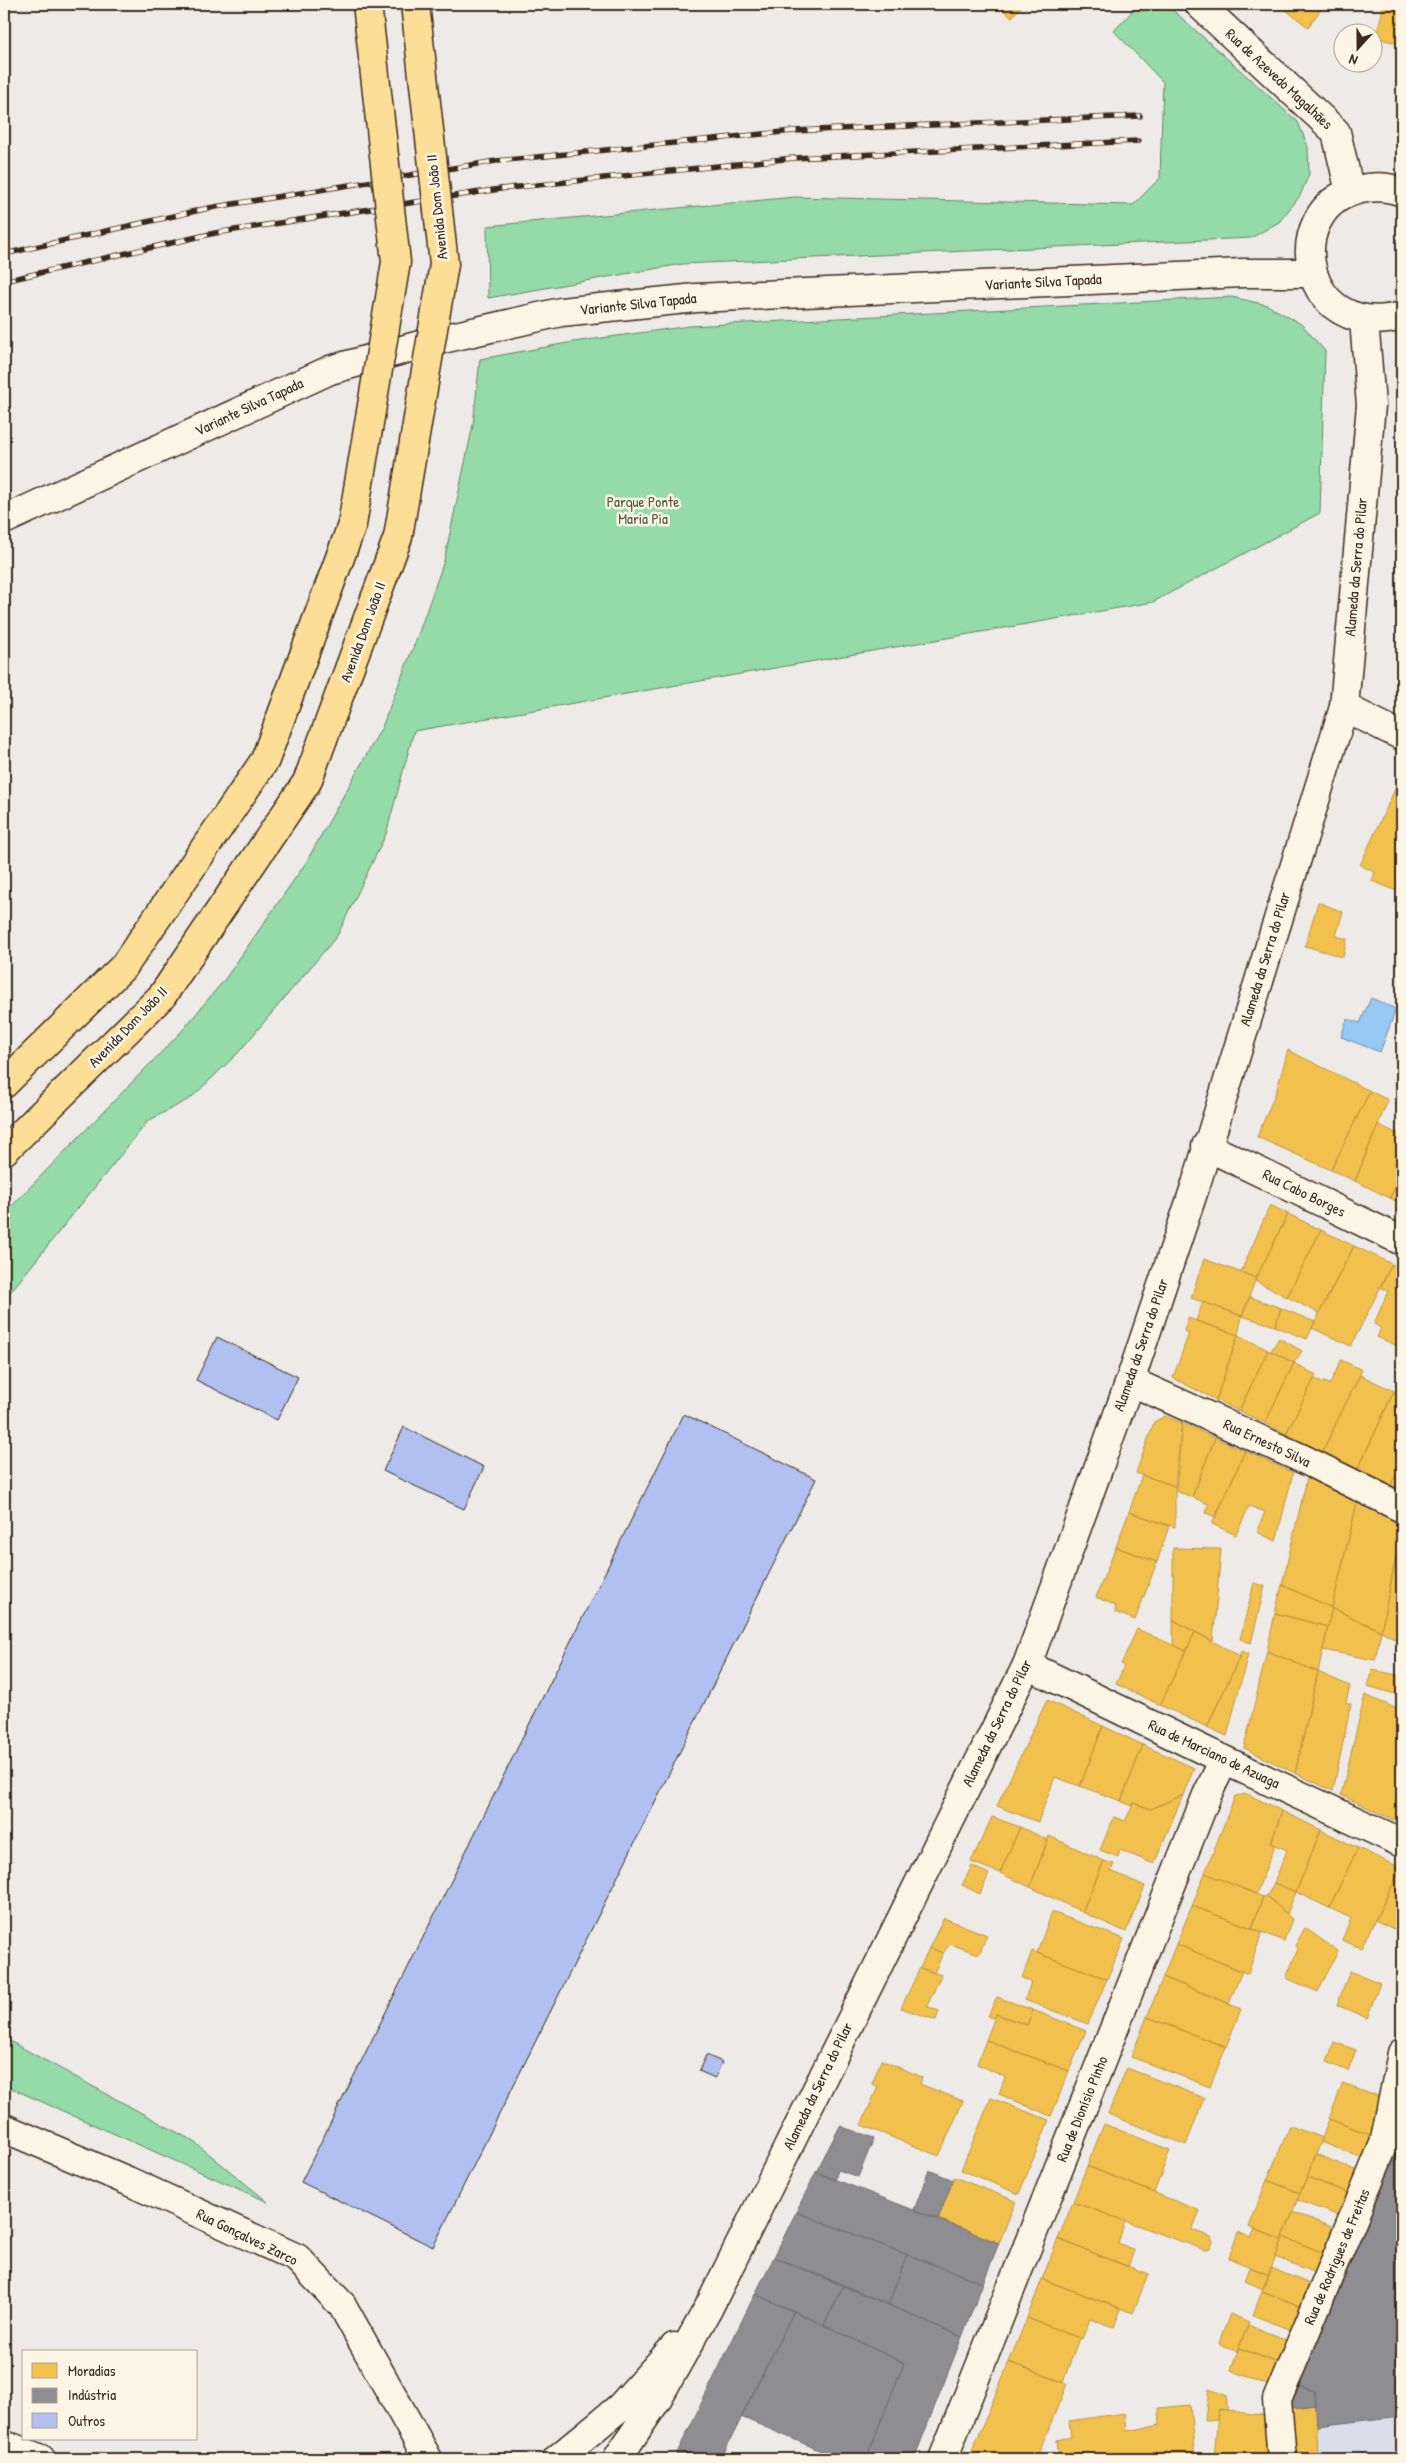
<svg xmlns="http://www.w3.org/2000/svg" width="1406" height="2463" font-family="'Patrick Hand',sans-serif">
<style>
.built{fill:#dbddea}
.green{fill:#94dba9;stroke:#688264}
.water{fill:#98c8f4;stroke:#73899e}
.homes{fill:#f2c14e;stroke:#bb9440}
.industry{fill:#8d8d92;stroke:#746f6f}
.building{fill:#b1c0f0;stroke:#3b2a1e}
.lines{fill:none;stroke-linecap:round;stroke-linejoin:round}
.street-casing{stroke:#3b2a1e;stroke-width:31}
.secondary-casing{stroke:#3b2a1e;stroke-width:31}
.primary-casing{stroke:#3b2a1e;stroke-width:31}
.street{stroke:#fcf5e5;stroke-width:28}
.secondary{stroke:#fcf5e5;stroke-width:28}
.primary{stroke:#fdde96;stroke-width:28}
.rail-casing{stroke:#3b2a1e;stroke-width:5.5}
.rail{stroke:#fcf5e5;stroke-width:4;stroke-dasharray:11;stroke-linecap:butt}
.primary-bridge-casing{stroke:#3b2a1e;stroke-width:31;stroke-linecap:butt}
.primary-bridge{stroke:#fdde96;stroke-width:28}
.labels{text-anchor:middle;stroke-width:5;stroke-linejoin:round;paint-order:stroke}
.street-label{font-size:15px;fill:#3b2a1e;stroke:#fcf5e5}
.park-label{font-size:15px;fill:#515641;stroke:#fcf5e5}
</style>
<rect width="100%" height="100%" fill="#edeae7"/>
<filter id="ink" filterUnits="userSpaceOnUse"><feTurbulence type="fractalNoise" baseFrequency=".02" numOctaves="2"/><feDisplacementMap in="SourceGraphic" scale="10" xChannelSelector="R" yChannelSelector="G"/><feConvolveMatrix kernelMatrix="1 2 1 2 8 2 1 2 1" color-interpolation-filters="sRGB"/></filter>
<g filter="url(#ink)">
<path class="built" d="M1402,2102V2459H1318L1315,2391Z"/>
<path class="green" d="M1139,4H1166L1298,122L1308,147L1309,174L1300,196L1279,222L1251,238L682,264L488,298L487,226L795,197L1133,205L1160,178L1163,82L1114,31Z
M1232,297L1267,305L1301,324L1325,351L1320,513L1153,602L414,731L386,834L337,936L237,1054L191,1098L148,1121L4,1300V1214L181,1032L225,979L305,864L382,727L418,635L444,561L473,425L480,359L573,342L690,326Z
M4,2038L193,2141L268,2202L4,2085Z"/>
<path class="water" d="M1371,998L1396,1009L1380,1052L1341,1037L1347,1019L1360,1023Z"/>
<path class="homes" d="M996,4H1023L1012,17Z
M1278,4H1325L1308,27Z
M1384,4L1402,8V44L1376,38Z
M1396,787L1402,790V893L1372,881L1375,872L1360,865Z
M1318,902L1343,912L1336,936L1347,939L1343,957L1305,946Z
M1288,1050L1370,1091L1331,1170L1257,1137L1276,1092Z
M1370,1091L1388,1100L1355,1181L1331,1170Z
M1378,1124L1402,1136V1172L1390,1198L1355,1181Z
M1402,1172V1204L1390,1198Z
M1270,1205L1288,1214L1256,1278L1241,1272Z
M1288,1214L1321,1230L1287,1297L1255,1281Z
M1321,1230L1354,1246L1319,1313L1287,1297Z
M1354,1246L1392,1264L1351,1346L1312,1328Z
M1204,1259L1256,1278L1242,1316L1191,1298Z
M1392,1264L1402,1269V1343L1400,1347L1377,1337L1381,1328L1374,1324L1388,1291L1380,1287Z
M1250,1297L1281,1308L1275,1326L1242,1316Z
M1203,1302L1242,1316L1238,1335L1196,1321Z
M1281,1308L1315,1322L1307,1339L1275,1326Z
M1188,1318L1238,1335L1216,1400L1173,1378L1189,1333L1184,1331Z
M1238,1335L1268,1350L1239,1411L1216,1400Z
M1279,1338L1302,1351L1294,1363L1271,1351Z
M1268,1350L1294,1363L1265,1423L1239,1411Z
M1341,1360L1362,1370L1322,1452L1286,1434L1314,1379L1330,1384Z
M1294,1363L1316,1375L1286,1434L1265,1423Z
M1360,1375L1394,1391L1358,1469L1322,1452Z
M1394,1391L1402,1395V1462L1391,1485L1358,1469Z
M1165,1416L1182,1423L1175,1486L1136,1473L1154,1422Z
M1182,1423L1215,1438L1192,1497L1176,1491Z
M1215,1438L1245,1451L1216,1517L1206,1513L1208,1504L1192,1497Z
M1245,1451L1293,1473L1276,1541L1257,1532L1265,1512L1249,1506L1236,1535L1212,1524Z
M1402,1462V1491L1391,1485Z
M1142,1475L1175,1486V1527L1129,1512Z
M1307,1478L1357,1503L1332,1608L1282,1585Z
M1357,1503L1402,1525L1381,1631L1332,1608Z
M1129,1512L1169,1526L1157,1562L1116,1547Z
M1402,1530V1642L1381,1631Z
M1116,1547L1157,1562L1135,1620L1115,1612L1116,1606L1096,1597Z
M1173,1548L1221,1549L1213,1641L1173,1620Z
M1254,1583L1265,1586L1251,1643L1240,1639Z
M1282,1585L1332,1608L1328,1627L1275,1613Z
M1332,1608L1381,1631L1375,1660L1323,1650Z
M1275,1613L1328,1627L1318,1672L1267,1651Z
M1173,1620L1195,1632L1186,1651L1173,1645Z
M1137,1629L1186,1651L1160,1705L1116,1684L1124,1666L1121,1664Z
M1195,1632L1240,1656L1207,1727L1160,1705Z
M1241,1651L1248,1654L1227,1736L1207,1727L1240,1656Z
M1267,1651L1318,1672L1295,1773L1244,1748Z
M1372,1670L1402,1676V1696L1367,1686Z
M1318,1672L1350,1686L1346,1702L1351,1704L1333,1791L1295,1773Z
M1365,1695L1402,1711V1824L1341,1795Z
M1047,1700L1103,1726L1080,1786L1055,1777L1038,1822L997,1806Z
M1103,1726L1143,1745L1121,1801L1080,1786Z
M1143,1745L1194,1768L1183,1795L1151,1809L1134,1803L1132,1806L1121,1801Z
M1247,1794L1282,1811L1271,1843L1275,1845L1256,1894L1205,1873L1235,1796Z
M1183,1795L1154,1864L1120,1850L1118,1857L1100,1850L1114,1817L1125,1821L1134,1803L1151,1809Z
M1282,1811L1321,1830L1296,1892L1274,1883L1287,1850L1271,1843Z
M992,1817L1020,1827L1000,1873L971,1862Z
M1020,1827L1048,1840L1030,1887L1000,1873Z
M1321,1830L1358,1848L1329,1908L1296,1892Z
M1049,1836L1104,1861L1082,1912L1030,1887Z
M1358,1848L1401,1868L1361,1948L1342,1940L1351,1918L1329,1908Z
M1104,1861L1114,1864L1111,1871L1145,1886L1126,1932L1082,1912Z
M972,1866L989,1874L980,1894L962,1885Z
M1401,1868L1402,1869V1933L1375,1920Z
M1205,1873L1263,1897L1252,1928L1192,1906Z
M1274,1883L1296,1892L1287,1914L1267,1896Z
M1267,1896L1292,1919L1284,1941L1252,1928L1263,1897Z
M1192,1906L1262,1932L1248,1974L1176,1944Z
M1052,1912L1124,1939L1107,1979L1037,1953Z
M944,1918L987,1935L979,1954L950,1944L943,1953L929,1948Z
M1305,1928L1338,1951L1318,1992L1286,1978L1298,1949L1295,1946Z
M1176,1944L1242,1971L1229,2003L1163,1977Z
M929,1948L943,1953L934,1973L920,1968Z
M1032,1951L1107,1979L1088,2024L1025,2000L1031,1982L1022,1978Z
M920,1968L941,1975L927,2006L939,2011L936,2020L901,2008Z
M1350,1971L1380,1983L1367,2018L1337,2005Z
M1163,1977L1241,2009L1226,2047L1147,2017Z
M997,1997L1033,2010L1027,2025L996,2014L995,2018L988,2016Z
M1033,2010L1086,2031L1069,2071L986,2040L996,2014L1027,2025Z
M1147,2017L1226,2047L1210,2087L1131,2057Z
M986,2040L1069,2071L1051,2116L999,2094L1005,2077L977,2064Z
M1334,2042L1356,2050L1348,2071L1327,2062Z
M881,2060L922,2077L920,2084L963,2101L939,2156L861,2125L878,2087L872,2084Z
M1127,2068L1204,2098L1186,2145L1108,2114Z
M1343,2083L1389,2100L1376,2137L1329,2119Z
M991,2098L1049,2120L1019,2194L961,2170Z
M1329,2119L1376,2137L1368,2160L1321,2142Z
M1104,2124L1170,2150L1154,2193L1087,2166Z
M1290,2126L1323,2138L1300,2193L1267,2180Z
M1316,2154L1362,2173L1353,2195L1307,2177Z
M1087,2166L1200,2211L1192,2230L1211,2237L1213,2242L1210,2249L1205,2250L1073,2202Z
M954,2177L1016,2201L999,2243L938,2219Z
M1307,2177L1353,2195L1345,2218L1297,2200Z
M1267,2180L1300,2193L1282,2240L1249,2227Z
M1073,2202L1125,2221L1118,2243L1134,2250L1128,2267L1058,2239Z
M1293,2212L1344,2232L1335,2257L1283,2237Z
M1255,2229L1282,2240L1269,2275L1229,2258L1238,2232L1251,2238Z
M1283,2237L1335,2257L1327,2278L1276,2257Z
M1058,2239L1148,2274L1133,2313L1042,2279Z
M1250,2267L1269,2275L1263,2289L1245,2281Z
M1271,2268L1317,2287L1308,2309L1262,2291Z
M1042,2279L1121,2309L1114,2327L1090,2319L1082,2339L1027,2318Z
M1262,2291L1308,2309L1298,2333L1253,2315Z
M1230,2314L1249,2322L1237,2352L1219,2343Z
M1027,2318L1079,2338L1063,2382L1009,2362Z
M1248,2325L1294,2343L1286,2366L1239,2348Z
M1239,2348L1286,2366L1277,2389L1231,2370Z
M1009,2362L1067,2384L1036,2459H982L971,2454Z
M1209,2389L1227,2396V2411L1218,2410L1217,2419L1205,2420Z
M1190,2405L1195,2459H1059L1057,2440L1071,2437L1069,2421L1125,2413L1127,2431L1160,2425L1159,2408Z
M1316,2405L1318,2459H1289L1284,2409Z
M1218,2410L1270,2416L1271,2459H1214Z"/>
<path class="industry" d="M1402,2102V2416L1317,2426L1315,2391L1296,2386Z
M840,2126L874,2138L858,2177L838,2170L835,2180L816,2172Z
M929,2170L953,2180L938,2219L914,2210Z
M816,2172L999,2243L983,2283L796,2212Z
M796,2212L907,2255L888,2305L774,2257Z
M907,2255L983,2283L962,2337L888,2305Z
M774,2257L844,2285L824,2325L755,2294Z
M844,2285L962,2337L914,2459H866L904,2363L824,2325Z
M755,2294L794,2311L721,2459H674Z
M794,2311L904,2363L866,2459H840L741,2417Z
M1290,2384L1315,2391L1316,2405L1284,2409Z"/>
<path class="building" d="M217,1337L298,1377L277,1420L196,1380Z
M684,1414L816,1479L433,2247L301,2182Z
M404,1427L484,1467L464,1509L383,1471Z
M706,2055L722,2062L715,2078L699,2071Z"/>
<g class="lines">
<defs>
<path id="street" d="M4,520L330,370L438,340L561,312L696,298L1243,273H1313
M1344,707L1402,736
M1206,1146L1402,1241
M1130,1381L1303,1459L1402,1508
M1027,1665L1224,1760L1402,1843
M4,2444L41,2459
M943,2459L1207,1795L1224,1760
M1282,2459L1277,2400L1384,2144L1402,2053"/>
<path id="secondary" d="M1199,4L1336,132L1350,192
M1402,192C1387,186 1373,186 1357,190C1279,210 1301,343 1402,316
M4,2128L128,2181L297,2258L342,2305L428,2459
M557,2459L620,2407L674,2347
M617,2459L656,2401L708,2309L1027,1665L1130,1381L1196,1184L1344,707L1371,405L1364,320"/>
<path id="primary" d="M4,1084L124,966
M4,1151L162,996"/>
</defs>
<use href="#street" class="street-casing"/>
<use href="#secondary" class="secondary-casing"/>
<use href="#primary" class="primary-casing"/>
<use href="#street" class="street"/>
<use href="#secondary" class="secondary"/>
<use href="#primary" class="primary"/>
<defs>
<path id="rail" d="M4,254L209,208L496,161L793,131L1140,116
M4,281L215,233L500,189L794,158L1138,141"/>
</defs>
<use href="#rail" class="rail-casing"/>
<use href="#rail" class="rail"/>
<defs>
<path id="primary-bridge" d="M124,966L265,760L352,525L396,262L367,4
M162,996L307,782L398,537L444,264L415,4"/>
</defs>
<use href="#primary-bridge" class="primary-bridge-casing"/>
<use href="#primary-bridge" class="primary-bridge"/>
</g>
</g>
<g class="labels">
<g class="street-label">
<text transform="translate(1279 79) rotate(43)" y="5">Rua de Azevedo Magalhães</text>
<text transform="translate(437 207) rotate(-96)" y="5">Avenida Dom João II</text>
<text transform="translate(1043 282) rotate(-3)" y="5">Variante Silva Tapada</text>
<text transform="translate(638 304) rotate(-6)" y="5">Variante Silva Tapada</text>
<text transform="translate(249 407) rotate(-25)" y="5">Variante Silva Tapada</text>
<text transform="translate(1356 567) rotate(-85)" y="5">Alameda da Serra do Pilar</text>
<text transform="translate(363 632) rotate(-70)" y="5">Avenida Dom João II</text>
<text transform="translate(1265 959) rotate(-73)" y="5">Alameda da Serra do Pilar</text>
<text transform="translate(128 1027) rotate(-46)" y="5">Avenida Dom João II</text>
<text transform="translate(1304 1193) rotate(26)" y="5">Rua Cabo Borges</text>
<text transform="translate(1141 1345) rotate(-71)" y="5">Alameda da Serra do Pilar</text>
<text transform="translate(1267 1443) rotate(25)" y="5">Rua Ernesto Silva</text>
<text transform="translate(997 1723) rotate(-64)" y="5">Alameda da Serra do Pilar</text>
<text transform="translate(1214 1754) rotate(25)" y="5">Rua de Marciano de Azuaga</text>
<text transform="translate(818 2086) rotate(-64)" y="5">Alameda da Serra do Pilar</text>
<text transform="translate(1082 2109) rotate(-68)" y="5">Rua de Dionísio Pinho</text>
<text transform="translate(247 2237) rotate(26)" y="5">Rua Gonçalves Zarco</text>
<text transform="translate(1337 2257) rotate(-67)" y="5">Rua de Rodrigues de Freitas</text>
</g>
<g class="park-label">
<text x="643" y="507">Parque Ponte<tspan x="643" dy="17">Maria Pia</tspan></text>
</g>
</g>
<rect width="1406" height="2463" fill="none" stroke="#fcf5e5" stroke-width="20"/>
<rect x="10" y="10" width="1386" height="2443" fill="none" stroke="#3b2a1e" stroke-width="2" filter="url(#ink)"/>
<rect x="22" y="2350" width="175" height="90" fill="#fcf5e5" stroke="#afa495"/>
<rect x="32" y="2363" width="25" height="15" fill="#f2c14e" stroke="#afa495"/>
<text x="68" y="2376" font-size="15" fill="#3b2a1e">Moradias</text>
<rect x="32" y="2388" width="25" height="15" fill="#8d8d92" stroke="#afa495"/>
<text x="68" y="2400" font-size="15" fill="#3b2a1e">Indústria</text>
<rect x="32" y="2413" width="25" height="15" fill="#b1c0f0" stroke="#afa495"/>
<text x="68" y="2426" font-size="15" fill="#3b2a1e">Outros</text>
<g transform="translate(1358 48) rotate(201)"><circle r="24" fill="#fcf5e5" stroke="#afa495"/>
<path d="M0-4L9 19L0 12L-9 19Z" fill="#3b2a1e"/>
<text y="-8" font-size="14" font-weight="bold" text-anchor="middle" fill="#3b2a1e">N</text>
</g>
</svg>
